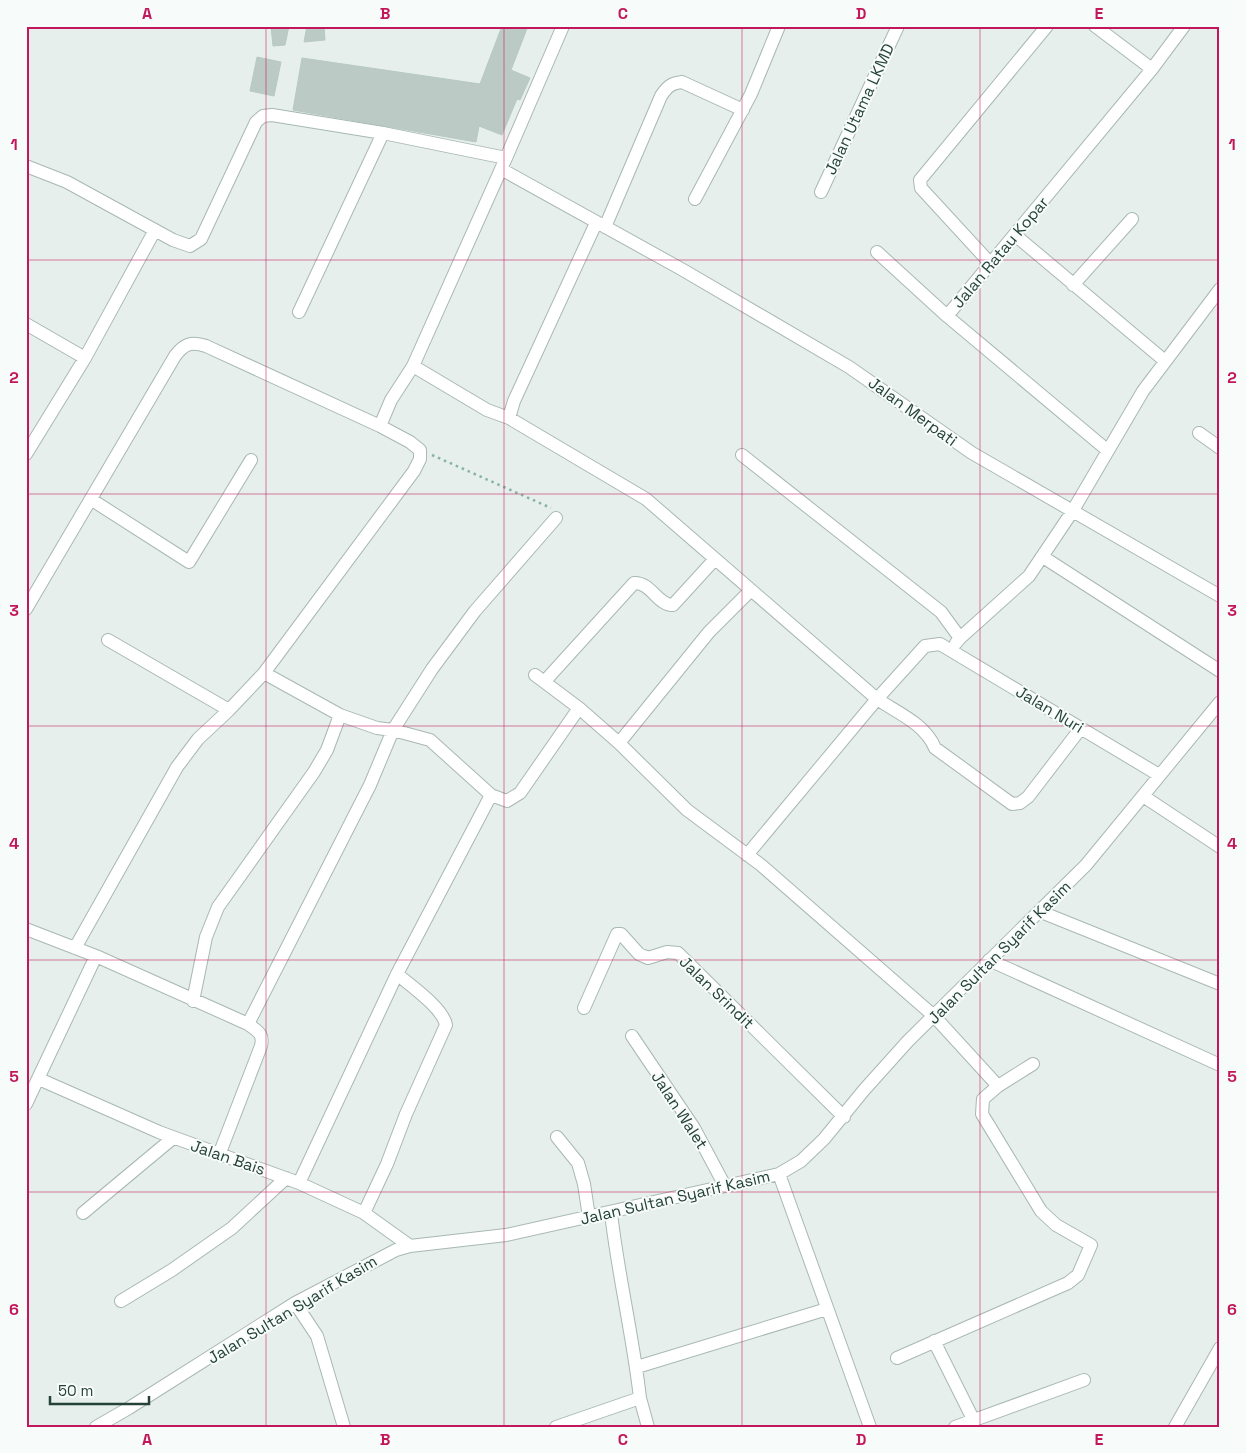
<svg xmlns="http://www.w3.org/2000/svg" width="1246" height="1453" font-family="'Space Grotesk',sans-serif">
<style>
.building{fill:#bbcac4;stroke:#b8c9c2}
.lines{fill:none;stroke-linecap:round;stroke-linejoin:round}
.minor-casing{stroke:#a8b8b2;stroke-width:14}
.path{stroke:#86b3a5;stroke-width:2.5;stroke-dasharray:2.5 4;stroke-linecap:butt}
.minor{stroke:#fff;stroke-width:12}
.grid{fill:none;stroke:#c2185b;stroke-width:1;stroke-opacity:0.55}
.labels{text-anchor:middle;stroke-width:4;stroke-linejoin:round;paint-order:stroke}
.street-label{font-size:16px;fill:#24423a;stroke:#f7fbf9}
.neatline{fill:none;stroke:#c2185b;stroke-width:2}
.grid-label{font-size:16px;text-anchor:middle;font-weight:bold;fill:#c2185b}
</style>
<rect width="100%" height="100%" fill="#e6efeb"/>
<path class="building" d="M271,26H289L285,45L273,46Z
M307,26H324L325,40L304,42Z
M502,26H528L511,70L530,78L520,100L517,99L502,135L479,126L476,142L293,110L302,58L480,84Z
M257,57L281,62L274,96L250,91Z"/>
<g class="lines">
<defs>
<path id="minor" d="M1095,26L1152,69
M26,166L67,182L173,240L190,246L201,239L256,122L263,116L272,115L383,133L506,158L563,26
M501,169L683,270L849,367L972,453L1220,596
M821,192L898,26
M695,199L751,94L779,26
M605,227L661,96C667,87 671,83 682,82L743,110
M1015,235L1165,361
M877,252L947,316
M990,263L921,188L920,180L1047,26
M1073,285L1132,219
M299,312L383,133
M26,324L85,358
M413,366L487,410L509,418L514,401L596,223
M509,418L646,499L877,699L925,646L940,644L1159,775
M1199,433L1220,448
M1107,450L947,316L1152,69L1184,26
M26,454L85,358L155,230
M742,455L941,612L960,638L956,643
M92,500L189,562L251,460
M1043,557L1220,671
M26,609L175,356C184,344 191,341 206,346L380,426L391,400L413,366L506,158
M960,638L1029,576L1072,512L1143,391L1220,289
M108,640L229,710
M264,673L340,715L377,728L393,730L430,740L491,795L397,974L299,1183
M535,675L579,708L619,743L687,810L761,865L934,1016L998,1086L983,1099L982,1114L1041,1211L1056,1225L1091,1245L1078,1275L1068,1283L897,1358
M545,681L634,583C651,582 658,606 673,605L715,559
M619,743L709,632L750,591
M491,795L507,801L520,793L579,708
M1143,796L1220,847
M747,855L877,699C898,713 925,724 935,748L1012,804L1020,803L1028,797L1081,728
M1041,912L1220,984
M26,929L96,956L26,1104
M75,948L177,767L198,739L229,710L264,673L414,471L420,459V450L410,442L380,426
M96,956L248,1024C257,1031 264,1033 261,1046L219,1155
M989,960L1220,1065
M193,1001L206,937L218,907L314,772L327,750L340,715
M584,1008L617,934H621L639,954L648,958L667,952L678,953L844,1117
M248,1024L370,785L393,730L432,669L475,611L556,518
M632,1036L694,1128L725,1186
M39,1079L159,1132L299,1183L364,1213L410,1246
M998,1086L1033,1064
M557,1137L578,1163L584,1184L589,1217
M779,1174L870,1427
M83,1213L173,1138
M364,1213L387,1164L406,1114L446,1025C443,1008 410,985 397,974
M121,1301L172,1270L232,1228L286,1178
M295,1303L317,1336L344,1427
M934,1341L973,1419
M637,1367L827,1309
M640,1398L648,1427
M96,1427L129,1408L295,1303L396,1250L410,1246L506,1235L779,1174L801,1161L824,1139L864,1090L908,1041L1086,865L1220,702
M556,1427L640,1398C633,1336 618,1275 611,1213
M955,1427L1084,1380
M1175,1427L1220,1348"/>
</defs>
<use href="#minor" class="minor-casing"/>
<path class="path" d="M432,455L551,508"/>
<use href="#minor" class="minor"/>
</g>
<path class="grid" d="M266,26V1427M504,26V1427M742,26V1427M980,26V1427M26,260H1220M26,494H1220M26,726H1220M26,960H1220M26,1192H1220"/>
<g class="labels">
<g class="street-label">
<text transform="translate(859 109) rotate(-65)" y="6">Jalan Utama LKMD</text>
<text transform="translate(1000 252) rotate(-50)" y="6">Jalan Ratau Kopar</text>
<text transform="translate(913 411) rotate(36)" y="6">Jalan Merpati</text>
<text transform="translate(1050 709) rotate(31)" y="6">Jalan Nuri</text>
<text transform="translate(999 952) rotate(-45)" y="6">Jalan Sultan Syarif Kasim</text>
<text transform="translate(717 992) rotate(44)" y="6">Jalan Srindit</text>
<text transform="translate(680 1110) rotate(57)" y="6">Jalan Walet</text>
<text transform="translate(228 1157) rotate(19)" y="6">Jalan Bais</text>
<text transform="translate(675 1197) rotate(-13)" y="6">Jalan Sultan Syarif Kasim</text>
<text transform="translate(292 1309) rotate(-31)" y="6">Jalan Sultan Syarif Kasim</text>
</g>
</g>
<rect width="1246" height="1453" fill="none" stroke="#f7fbf9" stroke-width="55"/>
<path d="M50 1396v8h99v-8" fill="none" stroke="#24423a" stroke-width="2.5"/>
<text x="58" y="1396" font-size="15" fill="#24423a" stroke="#f7fbf9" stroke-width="4" paint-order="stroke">50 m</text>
<rect x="28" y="28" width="1190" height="1398" class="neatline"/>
<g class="grid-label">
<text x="147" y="19">A</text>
<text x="385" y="19">B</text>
<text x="623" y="19">C</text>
<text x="861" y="19">D</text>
<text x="1099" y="19">E</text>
<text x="14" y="150">1</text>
<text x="1232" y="150">1</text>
<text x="14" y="383">2</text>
<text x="1232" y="383">2</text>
<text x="14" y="616">3</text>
<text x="1232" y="616">3</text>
<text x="14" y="849">4</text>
<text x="1232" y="849">4</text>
<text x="14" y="1082">5</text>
<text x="1232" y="1082">5</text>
<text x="14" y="1315">6</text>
<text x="1232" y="1315">6</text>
<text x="147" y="1445">A</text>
<text x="385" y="1445">B</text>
<text x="623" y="1445">C</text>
<text x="861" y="1445">D</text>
<text x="1099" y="1445">E</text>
</g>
</svg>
